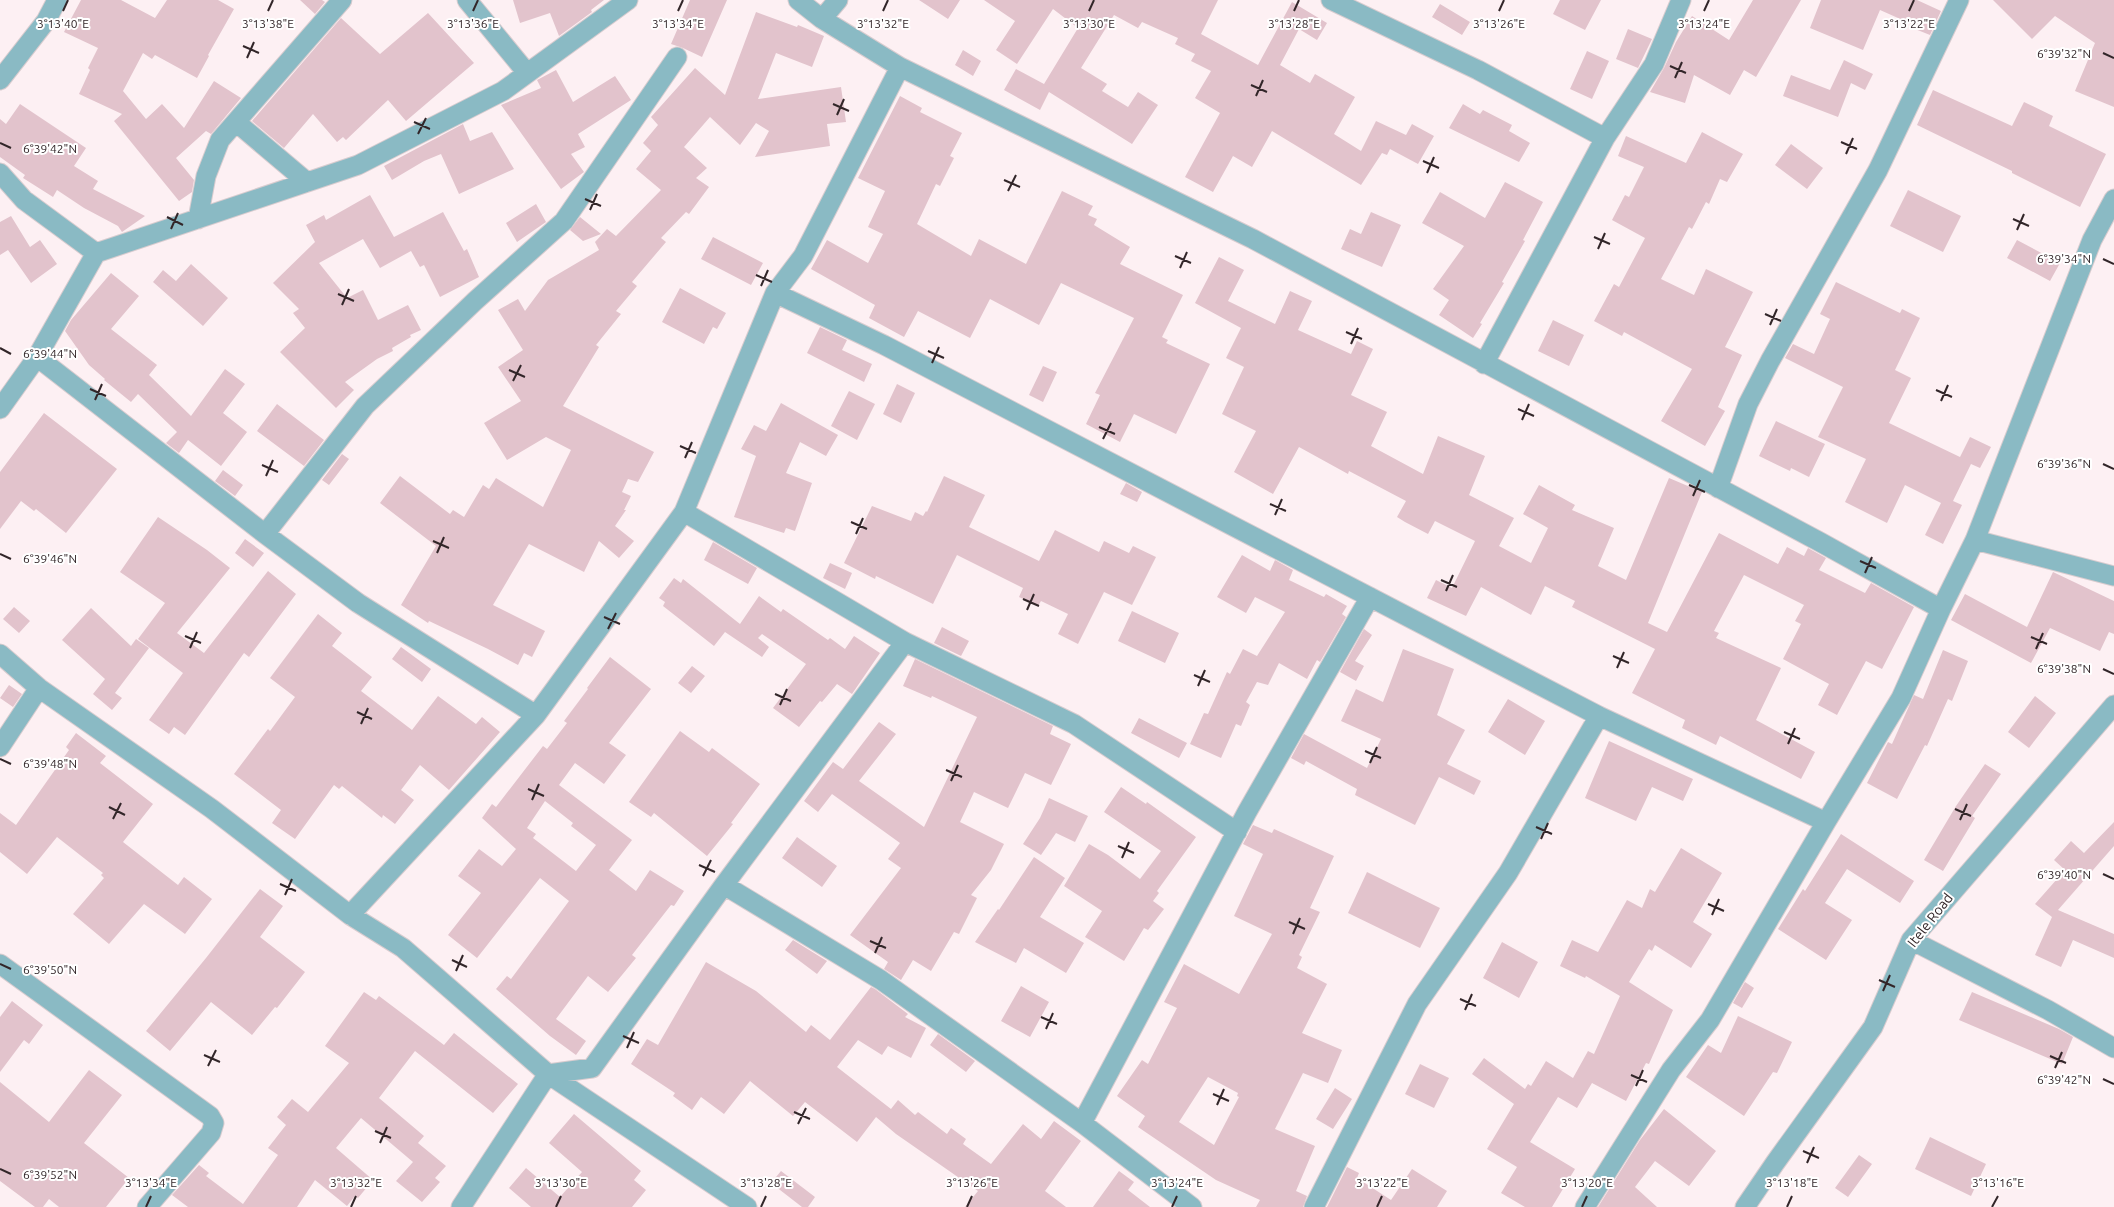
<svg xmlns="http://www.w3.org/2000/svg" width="2114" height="1207" font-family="Ubuntu,sans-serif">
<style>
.building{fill:#e2c3cc;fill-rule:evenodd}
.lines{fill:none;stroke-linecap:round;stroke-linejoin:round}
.minor-casing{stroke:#d8cccf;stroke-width:21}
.minor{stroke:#8abac4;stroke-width:19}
.ticks{fill:none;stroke:#322629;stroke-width:2}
.labels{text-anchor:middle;stroke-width:4;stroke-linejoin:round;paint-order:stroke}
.street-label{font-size:14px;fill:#322629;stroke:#fff}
.ticks-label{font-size:12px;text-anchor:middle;fill:#322629;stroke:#fff;stroke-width:4;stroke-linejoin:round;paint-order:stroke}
</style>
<rect width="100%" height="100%" fill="#fdf0f3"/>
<path class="building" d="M81,0H121L155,18L167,0H218L234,9L208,55L209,56L197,78L155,55L152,59L143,53L123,91L146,119L162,104L184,128L214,81L241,98L211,134L206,131L176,158L194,180L192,192L179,201L114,121L122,114L79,94L90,70L88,68L98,48L64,32Z
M300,0H322L325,2L315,14Z
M513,0H604L591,10L592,12L559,36L550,13L520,23Z
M690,0H727L702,57L683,48L671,44Z
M919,0H960L948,19Z
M984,0H1218L1201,34L1258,65L1292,2L1327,23L1317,40L1299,29L1280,65L1310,83L1315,74L1355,97L1334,134L1361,151L1376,121L1406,135L1412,124L1434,136L1418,164L1390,149L1387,155L1382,153L1361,185L1272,131L1252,167L1233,156L1213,192L1185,177L1220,113L1195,98L1211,71L1191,61L1195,54L1175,44L1178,38L1142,22L1138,28L1114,15L1081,68L1107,84L1102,91L1128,107L1138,92L1158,105L1132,144L1049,92L1040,110L1004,90L1016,69L1044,84L1078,28L1053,9L1017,64L996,50L1015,21Z
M1560,0H1601L1585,30L1553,14Z
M1753,0H1801L1756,77L1744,70L1730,95L1694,75L1685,103L1650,92L1664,68L1676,42L1692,16L1729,40Z
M1821,0H1917L1941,11L1930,35L1915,29L1916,26L1880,10L1863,50L1810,28Z
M1993,0H2114V107L2075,91L2095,43L2055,16L2032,39Z
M1440,4L1470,22L1462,35L1432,17Z
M756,12L797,27L798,25L824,36L812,67L776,53L758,99L841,87L846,122L827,124L830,146L755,157L769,131L756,123L740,145L710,117L684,147L707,168L696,178L709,187L689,214L686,212L661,238L666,242L632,282L637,286L616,311L621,314L596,345L599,347L563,406L654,452L638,482L628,479L622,492L631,496L624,510H626L615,526L634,541L619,558L599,541L584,572L529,544L493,605L545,631L532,657L524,653L518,665L488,649L429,621L428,623L401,605L436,546L380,503L400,476L450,514L453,510L464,517L483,485L489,489L496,478L543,507L571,450L546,437L507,460L484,423L521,401L498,367L523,350L498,310L518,299L525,311L548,280L599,250L595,242L607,229L616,236L661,190L636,169L651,151L643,143L658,125L651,117L695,68L725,95Z
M428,13L474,63L406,121L388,100L346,140L343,137L337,142L313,114L284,148L252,121L341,18L380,54Z
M1628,29L1652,39L1638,68L1616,59Z
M963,50L981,61L973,76L955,65Z
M1587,51L1609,61L1592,99L1570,89Z
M1844,60L1873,74L1865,90L1851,83L1838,117L1783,96L1791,75L1830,90Z
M556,70L573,102L615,76L631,100L578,134L585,147L571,154L584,172L561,189L501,105L541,88L537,80Z
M1933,90L2012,126L2024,102L2053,116L2049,126L2106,154L2080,207L2012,173V171L1917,125Z
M900,96L922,108L920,112L962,133L950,156L954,158L940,186L936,184L917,224L971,256L979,239L1026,264L1062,191L1093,206L1088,215L1097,219L1094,225L1130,247L1120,264L1183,295L1162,337L1168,340L1166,343L1210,364L1176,434L1134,414L1120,442L1086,424L1100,395L1095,393L1134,318L1061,283L1039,325L990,299L970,338L918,311L904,337L869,318L875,305L811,269L827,240L868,263L883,234L868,227L885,191L858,178Z
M20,104L86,148L74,166L98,181L93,189L145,216L122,232L118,226L84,208L57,190L53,197L23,178L25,175L0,157V119L6,124Z
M1463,104L1480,114L1483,110L1512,125L1509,131L1530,143L1519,162L1449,128Z
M463,124L470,141L492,132L514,169L459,194L441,154L424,161L392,180L384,166Z
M1702,132L1743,154L1727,182L1720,179L1709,204L1706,202L1692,229L1689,227L1661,279L1694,295L1706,269L1753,292L1725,347L1742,355L1718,407L1725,411L1705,446L1661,421L1692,369L1624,332L1622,336L1594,321L1614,284L1619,287L1645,238L1612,220L1625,195L1629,197L1644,167L1618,156L1626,136L1686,163Z
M1791,144L1823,168L1807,189L1775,165Z
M1505,182L1543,202L1523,240L1525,241L1502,282L1504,283L1480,323L1482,324L1473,338L1439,315L1449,300L1433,289L1464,246L1422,223L1440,192L1485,218Z
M1908,190L1961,216L1943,252L1890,226Z
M370,195L394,237L443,212L464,251L467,249L479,277L440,297L424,265L420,267L411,251L380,268L363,239L319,263L347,298L363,290L378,320L408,305L421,330L410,335L411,337L392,348L393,351L377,359L345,382L354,390L336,408L280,352L305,328L293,313L299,309L273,283L315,242L306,225L324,215L326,220Z
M536,204L546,222L517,242L506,223Z
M1371,212L1401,225L1382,267L1341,249L1350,229L1361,234Z
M11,216L30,247L40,240L57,264L31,283L8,250L0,255V222Z
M580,217L601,234L583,241L570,230Z
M713,237L763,263L751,285L701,259Z
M2017,240L2060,263L2050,281L2007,258Z
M1219,257L1244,270L1228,301L1275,324L1290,291L1312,301L1298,330L1351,354L1357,341L1373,349L1351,395L1387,412L1371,446L1423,474L1438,436L1485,456L1469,495L1514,518L1499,546L1531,563L1548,528L1523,514L1539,485L1575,505L1572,510L1614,528L1598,566L1626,580L1669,478L1702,492L1648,623L1667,632L1719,533L1778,564L1787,547L1804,556L1808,548L1826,558L1819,570L1865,593L1871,583L1914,607L1882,669L1866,661L1837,715L1818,705L1829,684L1783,659L1801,624L1795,621L1804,605L1744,575L1714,631L1719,633L1716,638L1781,668L1756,720L1815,752L1801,779L1720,736L1716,745L1682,728L1685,720L1632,693L1655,649L1572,607L1575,601L1545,586L1531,615L1481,587L1466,616L1427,598L1436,580L1452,588L1475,541L1435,521L1428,534L1405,522L1397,517L1406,501L1349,471L1348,474L1299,447L1273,494L1234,472L1256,431L1222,414L1244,367L1226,358L1241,328L1195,303Z
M191,264L228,298L203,326L153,282L163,270L176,281Z
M111,273L139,296L111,329L157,365L149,375L191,416L225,369L245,384L223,413L247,432L221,466L188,440L179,453L166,443L177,432L138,394L131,402L104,380L105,379L89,365L65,331L71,320Z
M1836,282L1900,313L1902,309L1920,318L1895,370L1911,378L1889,423L1960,457L1970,437L1991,447L1980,468L1971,464L1953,501L1962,505L1943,544L1925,535L1941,503L1905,485L1887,523L1845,502L1866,459L1818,437L1843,387L1785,358L1793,344L1814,354L1830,319L1820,314Z
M680,288L726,313L717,329L713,327L704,344L662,322Z
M1553,320L1584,335L1569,366L1538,351Z
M820,327L847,340L842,350L872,364L864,382L807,353Z
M1043,366L1057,372L1043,402L1029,395Z
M897,384L915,393L901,423L883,414Z
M849,391L875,404L857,440L831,426Z
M781,403L838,435L826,456L800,442L786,473L812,483L795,531L786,528L784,533L734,517L756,456L741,449L754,425L766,431Z
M277,404L324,440L304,466L257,431Z
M44,413L117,469L66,533L36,509L34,511L21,501L0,529V472Z
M1776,421L1825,444L1809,477L1791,468L1790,471L1759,456Z
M342,454L349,459L329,485L322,480Z
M223,470L243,485L235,496L215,481Z
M944,476L985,495L969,527L1039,561L1055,530L1099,552L1104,541L1129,553L1133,546L1156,557L1132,605L1104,592L1078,644L1058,634L1068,614L1041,601L1038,606L1019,597L1023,588L957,555L933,604L876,576L875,579L844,563L872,506L911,521L915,512L923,516L926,511L927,512Z
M1126,483L1142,492L1137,502L1120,494Z
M158,517L207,550L230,568L177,633L204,653L268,571L296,594L249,657L244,653L185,735L174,727L169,734L149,720L183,673L138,639L165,603L120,572Z
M245,539L264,553L253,567L235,553Z
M713,542L757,568L748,584L704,560Z
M1242,555L1270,571L1275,560L1293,570L1289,580L1324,597L1326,594L1347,606L1342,614L1346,617L1320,662L1317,660L1307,679L1279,663L1268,685L1257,682L1246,702L1250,705L1241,726L1236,724L1221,758L1190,744L1204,713L1208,714L1227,672L1230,674L1243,649L1257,656L1285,612L1255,597L1246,613L1217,597Z
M830,563L852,573L845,589L823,578Z
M2053,572L2114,601V634L2109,632L2100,651L2050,628L2031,663L1951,620L1965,594L2027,627Z
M674,578L681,583L683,579L740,624L759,596L781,612L783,609L828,640L830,638L845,649L854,636L880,653L852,694L837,684L822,702L820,701L799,727L773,708L806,664L762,634L758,638L769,647L762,657L725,632L714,646L663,606L665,602L659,598Z
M14,607L30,621L19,633L3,619Z
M91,608L131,646L136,639L149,648L115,693L122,698L112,710L93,694L105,679L62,640Z
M1132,611L1179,633L1165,663L1118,641Z
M318,614L342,633L332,646L372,677L361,691L412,730L438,696L476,724L482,717L500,732L449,790L420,765L401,790L414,800L395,824L383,815L382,818L342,786L339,789L334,785L295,839L272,823L281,810L234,774L268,729L270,731L295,697L270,678Z
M942,627L969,641L961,656L934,643Z
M1364,629L1372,635L1355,661L1364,666L1356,681L1340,672Z
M401,647L431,669L422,682L392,659Z
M1403,649L1454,669L1437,715L1465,730L1447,764L1481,781L1474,795L1439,777L1415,825L1355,795L1357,789L1306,761L1304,765L1291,758L1304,734L1367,768L1381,739L1341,721L1356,689L1383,702Z
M1943,650L1968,661L1952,701L1948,699L1927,746L1925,745L1897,799L1867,783L1888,742L1892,744L1914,695L1923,699Z
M610,657L651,689L609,743L626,755L604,784L575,763L559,785L632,840L609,870L636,891L650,870L684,891L674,906L671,905L632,955L636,958L608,992L588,976L556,1019L586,1041L576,1055L550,1036L496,989L507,976L511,979L569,901L540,878L477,958L448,935L481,893L458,876L479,849L502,866L516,849L482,818L492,804L496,807L543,746L547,749L567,723L564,721L588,689L587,688ZM545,801L573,823L571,826L596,845L576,871L533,838L536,834L527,828Z
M915,659L1053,726L1050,734L1071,744L1051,785L1025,773L1008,808L974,792L960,822L1004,844L991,870L971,895L977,898L959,934L954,932L931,971L913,960L901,980L884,969L888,962L850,935L901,868L888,859L900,843L832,794L818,812L804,801L833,762L843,769L879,722L896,734L859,781L924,827L977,717L932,696L931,698L903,686Z
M692,666L705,676L691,693L678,683Z
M9,685L22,694L13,707L0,698Z
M2035,696L2056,713L2029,748L2008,732Z
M1508,699L1545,721L1525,755L1488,732Z
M1139,718L1187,743L1179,758L1131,733Z
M680,731L709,752L712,748L760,784L731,823L733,824L707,856L654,813L651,817L629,802Z
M76,733L106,756L100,763L153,804L123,842L178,885L184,877L212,899L185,934L144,904L109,944L73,914L104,878L101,875L103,873L57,837L27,874L0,852V813L16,825L69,750L66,747Z
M1609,741L1693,779L1683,801L1652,787L1636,821L1585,798Z
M1985,764L2001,774L1972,816L1975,818L1943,871L1924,860L1956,806Z
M1121,787L1146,804L1147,802L1196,837L1157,891L1159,893L1153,901L1164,909L1148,930L1144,928L1124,961L1085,937L1102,911L1064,886L1089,844L1108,855L1140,879L1161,851L1104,812Z
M1049,798L1088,816L1075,842L1056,833L1041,855L1023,844L1040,818Z
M2114,822V846L2058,910L2114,934V958L2073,940L2061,967L2035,955L2052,917L2035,904L2065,870L2054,860L2071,841L2084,853Z
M1253,825L1272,833L1274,829L1334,856L1310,908L1320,912L1299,955L1302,957L1297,968L1327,984L1302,1033L1342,1050L1328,1083L1303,1073L1275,1129L1315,1146L1296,1191L1307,1196L1303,1207H1256L1260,1200L1216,1180L1138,1127L1145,1116L1117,1096L1142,1060L1148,1064L1177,1008L1164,1002L1184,964L1239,994L1272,934L1234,916L1263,854L1243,844ZM1208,1077L1238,1093L1237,1096L1239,1097L1214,1145L1179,1122Z
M1841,834L1914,881L1900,903L1847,869L1825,903L1852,920L1826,960L1778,929L1803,889L1805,891Z
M797,837L837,866L822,887L782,858Z
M1681,848L1722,873L1693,922L1712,934L1691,968L1655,945L1652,951L1649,949L1629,982L1673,1010L1649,1064L1646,1063L1626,1101L1592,1083L1577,1108L1558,1097L1530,1142L1575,1169L1552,1207H1525L1501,1193L1517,1167L1487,1149L1514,1104L1472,1074L1484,1058L1525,1089L1528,1084L1531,1086L1546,1061L1573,1078L1588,1051L1594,1054L1620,996L1586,976L1585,978L1560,966L1572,940L1598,952L1627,900L1642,908L1650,889L1655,892Z
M1034,857L1065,878L1040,917L1084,943L1066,973L1024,948L1016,963L975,942L998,909L999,910Z
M1367,872L1440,908L1420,948L1348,913Z
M260,889L283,906L260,937L305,972L277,1008L275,1007L252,1035L211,1002L170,1051L146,1031L206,958Z
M793,940L827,961L817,974L785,950Z
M1502,942L1538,962L1519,998L1483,978Z
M706,962L756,991L806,1032L811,1025L830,1040L871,987L875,989L908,1014L905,1017L926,1028L911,1058L888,1046L882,1055L858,1040L837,1067L891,1109L898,1100L915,1115L918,1112L947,1134L951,1128L966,1139L963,1144L991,1164L1023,1124L1041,1139L1054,1121L1081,1141L1045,1191L1066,1207H965L978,1191L896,1134L876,1117L857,1142L805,1102L793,1116L750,1081L724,1114L701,1097L692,1110L673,1096L675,1093L631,1064L647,1039L658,1045Z
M1745,982L1754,988L1742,1008L1733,1003Z
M1021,986L1049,1002L1030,1037L1001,1021Z
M364,992L376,1000L379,996L444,1045L454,1033L518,1084L493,1113L415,1051L379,1098L424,1136L418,1143L446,1166L435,1178L440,1182L422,1202L396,1181L413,1162L361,1118L336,1148L373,1180L358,1198L355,1196L347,1206L315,1180L297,1207H188L172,1195L199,1165L209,1173L206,1176L243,1204L278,1155L268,1148L286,1125L277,1117L292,1099L308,1112L349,1063L325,1046Z
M1972,992L2059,1029L2073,1037L2062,1064L1959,1020Z
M12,1001L43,1025L29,1044L24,1040L0,1072V1017Z
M1738,1016L1792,1042L1777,1073L1773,1072L1744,1116L1686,1077L1708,1045L1721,1053Z
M938,1034L975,1061L966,1072L930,1045Z
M1420,1064L1449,1078L1434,1108L1405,1094Z
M89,1070L122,1095L84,1143L129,1178L106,1207H59L49,1199L43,1207H35L0,1181V1082L49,1122Z
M1335,1088L1352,1099L1333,1129L1316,1119Z
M1664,1109L1716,1151L1689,1186L1655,1161L1635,1187L1657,1207H1598L1640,1140Z
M574,1114L641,1171L634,1180L646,1190L632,1207H531L509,1188L526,1168L560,1197L582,1172L549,1143Z
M1930,1137L1986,1164L1971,1196L1915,1169Z
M1859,1155L1872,1164L1848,1197L1835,1188Z
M1347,1167L1359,1173L1357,1178L1391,1200L1412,1169L1447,1191L1437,1207H1327Z
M781,1171L815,1197L808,1207H802L771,1183Z
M1119,1171L1134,1182L1128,1190L1150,1207H1093Z"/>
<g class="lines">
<defs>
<path id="minor" d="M467,0L527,73
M798,0L822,19L900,67L1253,239L1820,542L1941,609
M1331,0L1478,70L1605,138
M822,19L838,0
M0,80L46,21L57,0
M236,122L307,182
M0,173L24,200L96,253
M198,219L206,176L220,140L342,0
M775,293L884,345L1599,716L1826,822
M37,357L265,534L358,603L536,715
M1484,364L1605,138L1654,64L1681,0
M0,409L37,357L96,253L358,165L503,91L628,0
M1718,488L1748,404L1770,361L1878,170L1959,0
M684,512L905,642L1074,724L1237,832
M265,534L365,406L475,301L564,221L677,57
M1975,540L2114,576
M0,654L39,688L212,809L350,915L403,948L548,1074L747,1207
M0,747L39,688
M724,885L881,980L1082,1123L1192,1207
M350,915L536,715L684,512L775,293L803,256L900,67
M1911,940L2048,1010L2114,1048
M0,964L210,1116L214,1123L211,1133L147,1207
M1082,1123L1247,812L1370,597
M461,1207L548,1074L592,1068L724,885L905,642
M1314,1207L1417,1004L1508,873L1599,716
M1585,1207L1671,1070L1710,1020L1826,822L1901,698L1941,609L1975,540L2092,240L2114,199
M1745,1207L1775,1163L1873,1027L1911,940L2114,705"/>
</defs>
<use href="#minor" class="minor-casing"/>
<use href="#minor" class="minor"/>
</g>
<path class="ticks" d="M63,11L68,0M268,11L273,0M473,11L478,0M678,11L683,0M883,11L888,0M1089,11L1094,0M1294,11L1299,0M1499,11L1504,0M1704,11L1709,0M1909,11L1914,0M243,46L259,53M2103,53L2114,58M247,58L254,42M1670,66L1686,73M1675,78L1682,62M1251,85L1267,92M1256,96L1263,80M833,104L849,111M837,115L844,99M414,122L430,129M418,134L426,118M1841,142L1857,149M0,143L11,148M1846,154L1853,138M1423,161L1439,168M1427,173L1434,157M1004,180L1020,187M1008,191L1016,175M585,199L601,206M590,210L597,194M167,217L183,225M2013,219L2029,226M171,229L178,213M2017,230L2024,214M1594,237L1610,244M1598,249L1605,233M1175,256L1191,263M2103,259L2114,264M1180,268L1187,252M756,275L772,282M761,286L768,270M338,294L354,301M342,305L349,289M1765,314L1781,321M1770,325L1777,309M1346,332L1362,339M1351,344L1358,328M0,348L11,354M928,351L944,358M932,363L939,347M509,370L525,377M513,381L521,365M90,389L106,396M1936,390L1952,397M95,400L102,384M1941,401L1948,385M1518,409L1534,416M1522,420L1529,404M1099,427L1115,434M1103,439L1111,423M680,446L696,453M685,458L692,442M2103,464L2114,469M262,465L278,472M266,476L273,460M1689,485L1705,492M1693,496L1700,480M1270,504L1286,511M1275,515L1282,499M851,522L867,529M856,534L863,518M433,541L449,548M437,553L444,537M0,554L11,559M1860,561L1876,568M1865,573L1872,557M1441,580L1457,587M1446,591L1453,575M1023,599L1039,606M1027,610L1034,594M604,617L620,624M608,629L616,613M185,636L201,643M2031,637L2047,644M190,648L197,632M2036,649L2043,633M1613,656L1629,663M1617,668L1624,652M2103,669L2114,674M1194,675L1210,682M1198,686L1205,670M775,694L791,701M780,705L787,689M357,712L372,719M361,724L368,708M1784,732L1800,739M1788,744L1795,728M1365,751L1381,758M0,759L11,764M1370,763L1377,747M946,770L962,777M951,781L958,765M528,789L544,796M532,800L539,784M109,807L125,815M1955,809L1971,816M113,819L121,803M1960,820L1967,804M1536,827L1552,834M1541,839L1548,823M1118,846L1134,853M1122,858L1129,842M699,865L715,872M2103,874L2114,879M703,876L711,860M280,884L296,891M285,895L292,879M1708,904L1724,911M1712,915L1719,899M1289,922L1305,929M1293,934L1300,918M870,941L886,948M875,953L882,937M452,960L467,967M0,964L11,969M456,971L463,955M1879,980L1895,987M1883,991L1890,975M1460,999L1476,1006M1465,1010L1472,994M1041,1017L1057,1024M1046,1029L1053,1013M623,1036L639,1043M627,1048L634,1032M204,1055L220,1062M2050,1056L2066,1063M208,1066L216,1050M2055,1068L2062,1052M1631,1075L1647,1082M2103,1079L2114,1084M1636,1086L1643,1070M1213,1094L1229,1101M1217,1105L1224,1089M794,1112L810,1119M798,1124L806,1108M375,1131L391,1138M380,1143L387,1127M1803,1151L1819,1158M1807,1163L1814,1147M0,1169L11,1174M146,1207L151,1196M351,1207L356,1196M556,1207L561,1196M761,1207L766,1196M967,1207L972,1196M1172,1207L1177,1196M1377,1207L1382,1196M1582,1207L1587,1196M1787,1207L1792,1196M1992,1207L1998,1196"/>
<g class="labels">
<g class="street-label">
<text transform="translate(1930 920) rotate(-52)" y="5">Itele Road</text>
</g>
</g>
<g class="ticks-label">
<text x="63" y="28">3°13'40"E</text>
<text x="473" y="28">3°13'36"E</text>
<text x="678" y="28">3°13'34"E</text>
<text x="883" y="28">3°13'32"E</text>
<text x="1089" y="28">3°13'30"E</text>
<text x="1294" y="28">3°13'28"E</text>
<text x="1499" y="28">3°13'26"E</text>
<text x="1704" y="28">3°13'24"E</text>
<text x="1909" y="28">3°13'22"E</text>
<text x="268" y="28">3°13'38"E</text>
<text x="2064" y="58">6°39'32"N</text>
<text x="50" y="153">6°39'42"N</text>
<text x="2064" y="263">6°39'34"N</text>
<text x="50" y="358">6°39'44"N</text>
<text x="2064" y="468">6°39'36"N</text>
<text x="50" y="563">6°39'46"N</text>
<text x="2064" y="673">6°39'38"N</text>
<text x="50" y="768">6°39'48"N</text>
<text x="2064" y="879">6°39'40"N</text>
<text x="50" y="974">6°39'50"N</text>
<text x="2064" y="1084">6°39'42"N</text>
<text x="50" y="1179">6°39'52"N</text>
<text x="151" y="1187">3°13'34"E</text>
<text x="356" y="1187">3°13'32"E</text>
<text x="561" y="1187">3°13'30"E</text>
<text x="766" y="1187">3°13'28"E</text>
<text x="972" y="1187">3°13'26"E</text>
<text x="1177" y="1187">3°13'24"E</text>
<text x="1382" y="1187">3°13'22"E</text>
<text x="1587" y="1187">3°13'20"E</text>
<text x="1792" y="1187">3°13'18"E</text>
<text x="1998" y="1187">3°13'16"E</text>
</g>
</svg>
